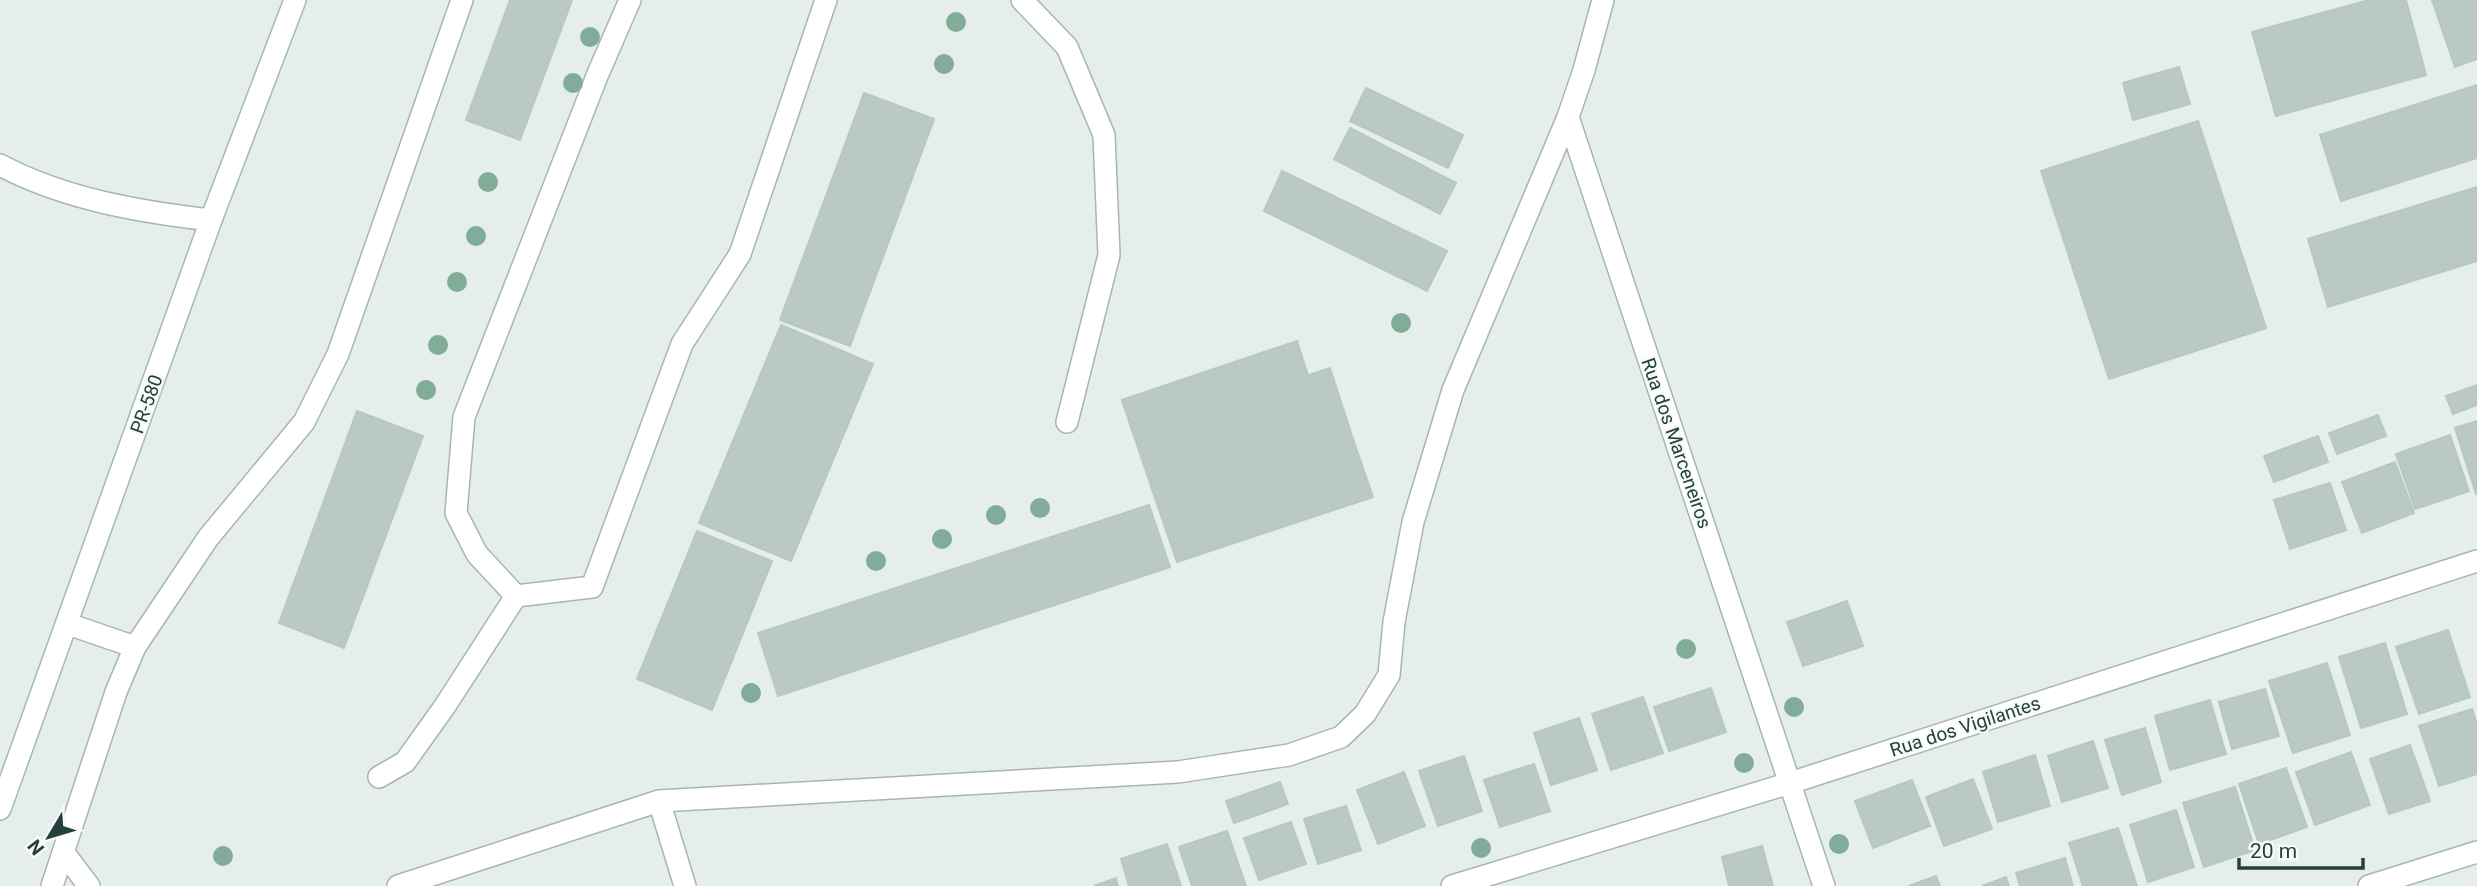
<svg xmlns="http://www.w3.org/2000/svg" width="2477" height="886" font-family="Roboto,sans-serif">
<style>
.building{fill:#bac9c5;stroke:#b7c7c4;stroke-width:2}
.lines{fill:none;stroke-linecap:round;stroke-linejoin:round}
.service-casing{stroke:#a7b6b3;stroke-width:24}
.minor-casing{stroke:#a7b6b3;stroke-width:24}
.secondary-casing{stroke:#a3b9b5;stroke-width:24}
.service{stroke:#fff;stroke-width:21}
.minor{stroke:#fff;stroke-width:21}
.secondary{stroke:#fff;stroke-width:21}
.tree{fill:#81ac9a}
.labels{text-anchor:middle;stroke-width:5;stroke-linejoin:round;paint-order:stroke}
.street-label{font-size:19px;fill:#24403d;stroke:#f6faf9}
</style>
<rect width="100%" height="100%" fill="#e5eeeb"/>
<path class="building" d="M510,0H572L520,140L466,120Z
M2369,0H2406L2426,75L2276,116L2252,32Z
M2432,0H2477V59L2455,67Z
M2179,67L2190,104L2133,120L2123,83Z
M2477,85V158L2341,201L2320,135Z
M1366,88L1463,135L1448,168L1350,121Z
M864,93L934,119L850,346L780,320Z
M2198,121L2266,328L2109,379L2041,171Z
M1350,128L1456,183L1440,214L1334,159Z
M1282,171L1447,251L1427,291L1264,211Z
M2477,187V261L2328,307L2308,239Z
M781,325L873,364L791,561L699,523Z
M1297,341L1308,375L1133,433L1122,400Z
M1330,368L1352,436L1156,501L1133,433Z
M2477,385V405L2453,414L2446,396Z
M357,411L423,436L344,648L279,623Z
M2378,415L2386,436L2337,454L2329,433Z
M2477,421V493L2476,494L2455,428Z
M2450,435L2469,491L2415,509L2396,454Z
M1352,436L1373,497L1177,562L1156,501Z
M2318,436L2328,462L2274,482L2264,456Z
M2395,462L2414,513L2362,533L2342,482Z
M2330,483L2346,530L2290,549L2274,500Z
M1149,505L1170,567L778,696L758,633Z
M697,531L772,561L712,710L637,679Z
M1847,601L1863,646L1803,666L1787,622Z
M2448,630L2470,697L2419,714L2396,647Z
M2385,643L2407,714L2361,728L2339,657Z
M2327,663L2350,735L2293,753L2269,681Z
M1711,688L1726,732L1669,751L1654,707Z
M2265,689L2279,736L2232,749L2219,702Z
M1643,697L1663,753L1611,770L1592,714Z
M2210,700L2226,754L2170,770L2155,716Z
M2472,709L2477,724V774L2439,786L2419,726Z
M1579,718L1597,770L1551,785L1534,733Z
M2145,728L2161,782L2122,795L2105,740Z
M2093,741L2108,788L2062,802L2048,756Z
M2410,745L2430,801L2389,814L2370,759Z
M2351,752L2370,805L2315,825L2296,772Z
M2035,755L2050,806L1998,822L1983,772Z
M1464,756L1482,811L1438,826L1419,771Z
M1534,764L1550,811L1500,827L1484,780Z
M2286,768L2307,827L2259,844L2239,784Z
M1404,772L1425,826L1378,844L1357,790Z
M1973,779L1992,829L1944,846L1926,797Z
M1912,780L1930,826L1873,848L1855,801Z
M1280,782L1288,804L1234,823L1226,801Z
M2235,787L2255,850L2204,867L2183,803Z
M1346,806L1361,850L1318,864L1304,819Z
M2176,810L2194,867L2148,882L2130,825Z
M1291,822L1306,864L1259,880L1244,838Z
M2118,828L2137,886H2083L2069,843Z
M1227,831L1246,886H1192L1179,847Z
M1167,844L1181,886H1129L1121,859Z
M1762,846L1773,886H1729L1722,857Z
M2065,858L2073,886H2020L2016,873Z
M1936,876L1940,886H1909Z
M2006,877L2009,886H1982Z
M1116,878L1118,886H1094Z"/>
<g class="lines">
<defs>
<path id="service" d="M1022,0L1067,47L1104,135L1109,255L1067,422
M516,596L477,554L456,513L464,417L597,76L630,0
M379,777L405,762L445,706L516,596L592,587L682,344L740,254L826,0"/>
<path id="minor" d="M1603,0L1584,70L1568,117L1824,886
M0,165C64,199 140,212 211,220
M68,624L135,647
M659,801L685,886
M64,853L89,886
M52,886L116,692L135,647L208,538L304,422L338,354L462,0
M398,886L659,801L1178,772L1289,755L1341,737L1365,714L1389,675L1394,622L1413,522L1453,390L1568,117
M1452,886L1790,783L2477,561
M2369,886L2477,852"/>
<path id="secondary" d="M0,809L211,220L295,0"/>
</defs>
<use href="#service" class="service-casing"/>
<use href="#minor" class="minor-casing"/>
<use href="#secondary" class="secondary-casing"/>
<use href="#service" class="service"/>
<use href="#minor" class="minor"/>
<use href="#secondary" class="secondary"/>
</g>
<g class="tree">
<circle cx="956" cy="22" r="10"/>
<circle cx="590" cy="37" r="10"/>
<circle cx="944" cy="64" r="10"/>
<circle cx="573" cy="83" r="10"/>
<circle cx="488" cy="182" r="10"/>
<circle cx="476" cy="236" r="10"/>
<circle cx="457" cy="282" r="10"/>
<circle cx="1401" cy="323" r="10"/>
<circle cx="438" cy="345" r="10"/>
<circle cx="426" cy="390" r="10"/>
<circle cx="1040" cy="508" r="10"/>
<circle cx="996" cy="515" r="10"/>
<circle cx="942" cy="539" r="10"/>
<circle cx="876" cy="561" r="10"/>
<circle cx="1686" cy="649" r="10"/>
<circle cx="751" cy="693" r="10"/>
<circle cx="1794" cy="707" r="10"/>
<circle cx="1744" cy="763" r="10"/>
<circle cx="1839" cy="844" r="10"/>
<circle cx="1481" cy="848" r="10"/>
<circle cx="223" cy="856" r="10"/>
</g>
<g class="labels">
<g class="street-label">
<text transform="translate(146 404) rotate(-70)" y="7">PR-580</text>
<text transform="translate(1677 443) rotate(71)" y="7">Rua dos Marceneiros</text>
<text transform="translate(1965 726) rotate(-18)" y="7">Rua dos Vigilantes</text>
</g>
</g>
<g transform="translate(49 837) rotate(232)" stroke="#f6faf9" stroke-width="5" paint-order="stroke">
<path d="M0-5L12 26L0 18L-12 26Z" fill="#24403d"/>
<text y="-10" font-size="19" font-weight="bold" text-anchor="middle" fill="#24403d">N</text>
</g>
<path d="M2239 858v10h124v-10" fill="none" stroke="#24403d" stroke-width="3.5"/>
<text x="2250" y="858" font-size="21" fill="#24403d" stroke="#f6faf9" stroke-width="5" paint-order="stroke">20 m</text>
</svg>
